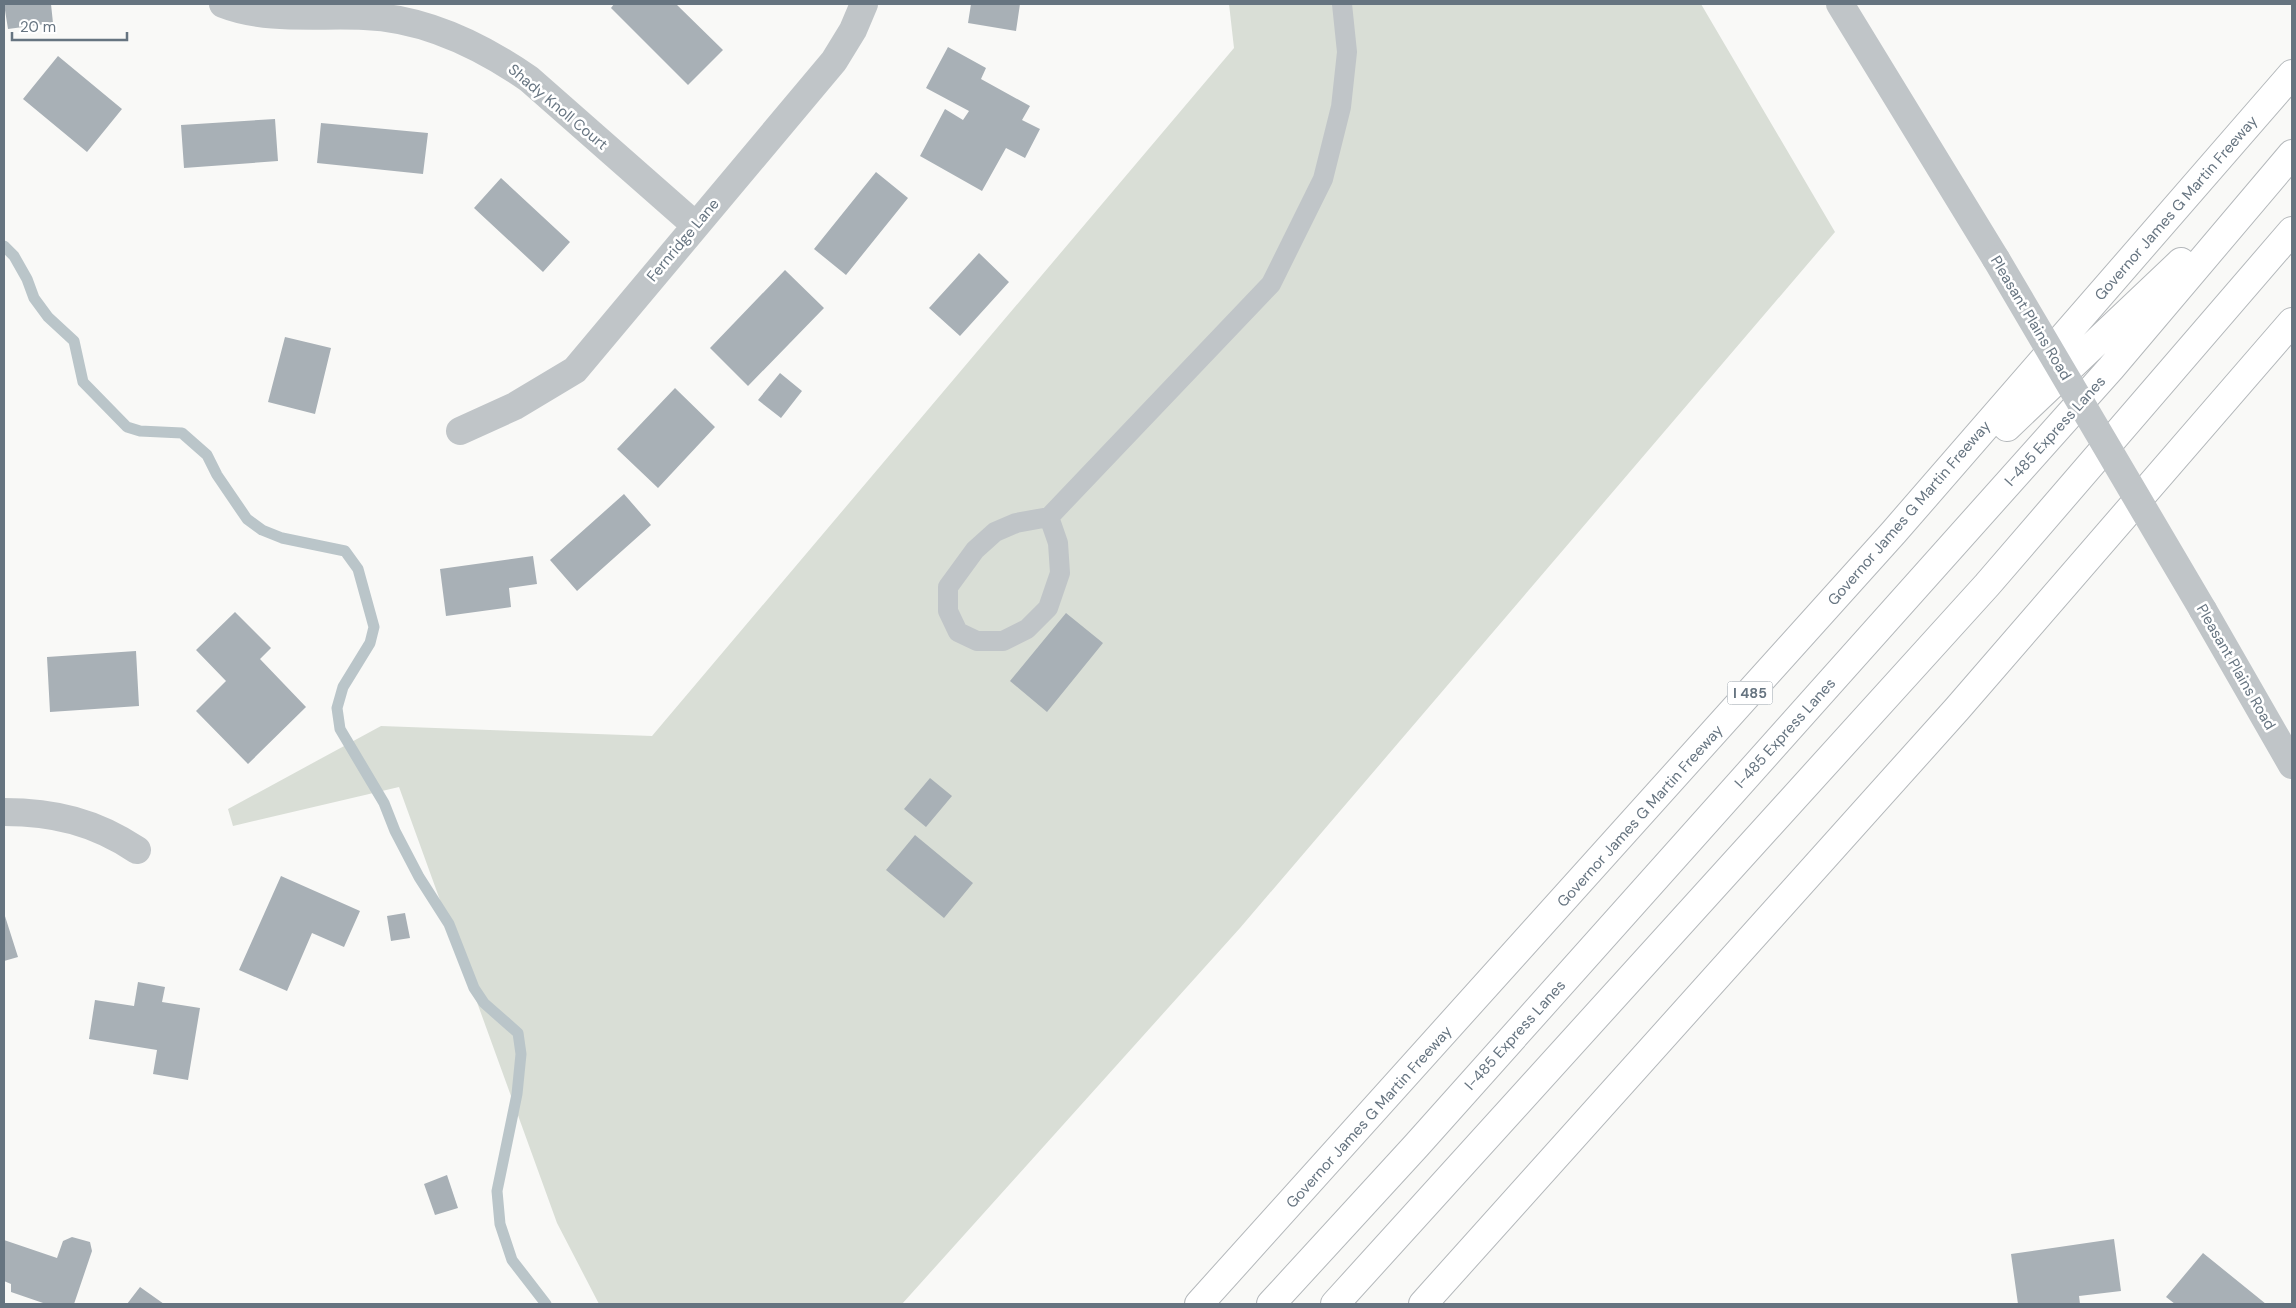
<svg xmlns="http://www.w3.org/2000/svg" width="2296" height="1308" font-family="'DM Sans',sans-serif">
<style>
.green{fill:#d9ded6}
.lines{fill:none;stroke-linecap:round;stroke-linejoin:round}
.stream{stroke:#bac5c9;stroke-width:11}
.building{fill:#a8b0b6}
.motorway-casing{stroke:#b4b8bb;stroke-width:30}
.service{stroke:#c0c5c8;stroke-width:20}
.minor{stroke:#c0c5c8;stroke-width:28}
.tertiary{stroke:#c0c5c8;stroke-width:28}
.motorway{stroke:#fff;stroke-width:28}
.tertiary-bridge{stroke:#c0c5c8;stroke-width:28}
.labels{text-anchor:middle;stroke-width:5;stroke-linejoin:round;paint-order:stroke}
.shield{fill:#fff;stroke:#949ea6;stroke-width:1}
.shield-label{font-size:14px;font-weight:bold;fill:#667480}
.street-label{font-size:15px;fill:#667480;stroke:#fff}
</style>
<rect width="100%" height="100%" fill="#f9f9f7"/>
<path class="green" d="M1229,4H1701L1835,232L1240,928L902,1304H599L557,1223L399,787L233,826L228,809L381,726L652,736L1234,48Z"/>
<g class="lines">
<path class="stream" d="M4,246L14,256L27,279L34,298L48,317L74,341L83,382L127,427L140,431L182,433L207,455L217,475L247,519L262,530L282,538L345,551L358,569L374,627L370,643L343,687L337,708L340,729L384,803L395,831L419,877L449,924L474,988L484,1003L518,1033L521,1054L517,1094L497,1191L500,1224L512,1260L546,1304"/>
</g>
<path class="building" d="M4,4H51L53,23L8,29Z
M614,4H676L723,50L688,85L611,8Z
M971,4H1020L1016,31L968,23Z
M948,47L986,68L981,79L1030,106L1022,120L1040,129L1025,158L1006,148L982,191L920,156L945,109L963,120L969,111L926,88Z
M58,56L122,109L87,152L23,99Z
M275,119L278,161L184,168L181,125Z
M321,123L428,133L423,174L317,163Z
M876,172L908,198L846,275L814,249Z
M501,178L570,242L543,272L474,208Z
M979,253L1009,282L960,336L929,308Z
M785,270L824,308L748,386L710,348Z
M285,337L331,348L315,414L268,402Z
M780,373L802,391L781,418L758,400Z
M675,388L715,427L658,488L617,449Z
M624,494L651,525L577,591L550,560Z
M533,556L537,584L509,588L511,607L446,616L440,569Z
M235,612L271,648L260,659L306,707L248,764L196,711L226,681L196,650Z
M1066,613L1103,643L1047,712L1010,681Z
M136,651L139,706L50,712L47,657Z
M930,778L952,796L926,827L904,809Z
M915,835L973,883L944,918L886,870Z
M281,876L360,911L344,947L312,933L287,991L239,970Z
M4,913L18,957L4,961Z
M405,913L410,938L391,941L387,916Z
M138,982L165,987L162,1002L200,1008L188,1080L153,1074L157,1050L89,1039L95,1000L134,1006Z
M447,1175L458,1208L435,1215L424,1184Z
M72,1237L90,1242L92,1251L74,1304H46L11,1292V1284L4,1281V1240L57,1258L63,1241Z
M2114,1239L2121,1291L2079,1296L2080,1304H2018L2011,1254Z
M2203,1253L2266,1304H2175L2166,1297Z
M140,1287L164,1304H127Z"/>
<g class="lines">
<defs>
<path id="motorway" d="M2007,427L2181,262
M1199,1304L1894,532L2292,74
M1271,1304L1416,1146L2111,368L2292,154
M1335,1304L1987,585L2292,231
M1423,1304L1957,709L2292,322"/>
</defs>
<use href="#motorway" class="motorway-casing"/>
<path class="service" d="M1049,517L1058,543L1060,573L1048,608L1027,629L1003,641H977L958,632L948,611V587L975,550L995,532L1016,523L1049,517L1271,284L1323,179L1341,107L1347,52L1342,4"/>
<path class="minor" d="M223,4C266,21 318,14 364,16C424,18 480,45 529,79L695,225
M460,431L515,406L575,370L834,61L853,30L864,4
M4,812C54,812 95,822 137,850"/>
<path class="tertiary" d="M1840,4L1996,259
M2203,610L2292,765"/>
<use href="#motorway" class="motorway"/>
<path class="tertiary-bridge" d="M1996,259L2203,610"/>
</g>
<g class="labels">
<rect class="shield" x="1727.5" y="681.5" width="45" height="23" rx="4"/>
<g class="shield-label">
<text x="1750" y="698">I 485</text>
</g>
<g class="street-label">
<text transform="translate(558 107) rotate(40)" y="5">Shady Knoll Court</text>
<text transform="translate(2176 208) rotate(-49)" y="5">Governor James G Martin Freeway</text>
<text transform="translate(683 240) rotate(-50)" y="5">Fernridge Lane</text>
<text transform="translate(2031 318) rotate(59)" y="5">Pleasant Plains Road</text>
<text transform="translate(2055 431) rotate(-48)" y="5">I-485 Express Lanes</text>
<text transform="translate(1909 513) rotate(-49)" y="5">Governor James G Martin Freeway</text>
<text transform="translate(2236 667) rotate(60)" y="5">Pleasant Plains Road</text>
<text transform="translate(1785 733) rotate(-48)" y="5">I-485 Express Lanes</text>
<text transform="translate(1640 816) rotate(-48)" y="5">Governor James G Martin Freeway</text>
<text transform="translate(1515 1035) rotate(-48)" y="5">I-485 Express Lanes</text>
<text transform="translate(1369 1117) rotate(-48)" y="5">Governor James G Martin Freeway</text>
</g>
</g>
<rect width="2296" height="1308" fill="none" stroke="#667480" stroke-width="10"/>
<path d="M12 32v8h115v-8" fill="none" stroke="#667480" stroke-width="2.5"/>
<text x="20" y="32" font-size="15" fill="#667480" stroke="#ffffff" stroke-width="4" paint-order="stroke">20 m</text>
</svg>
